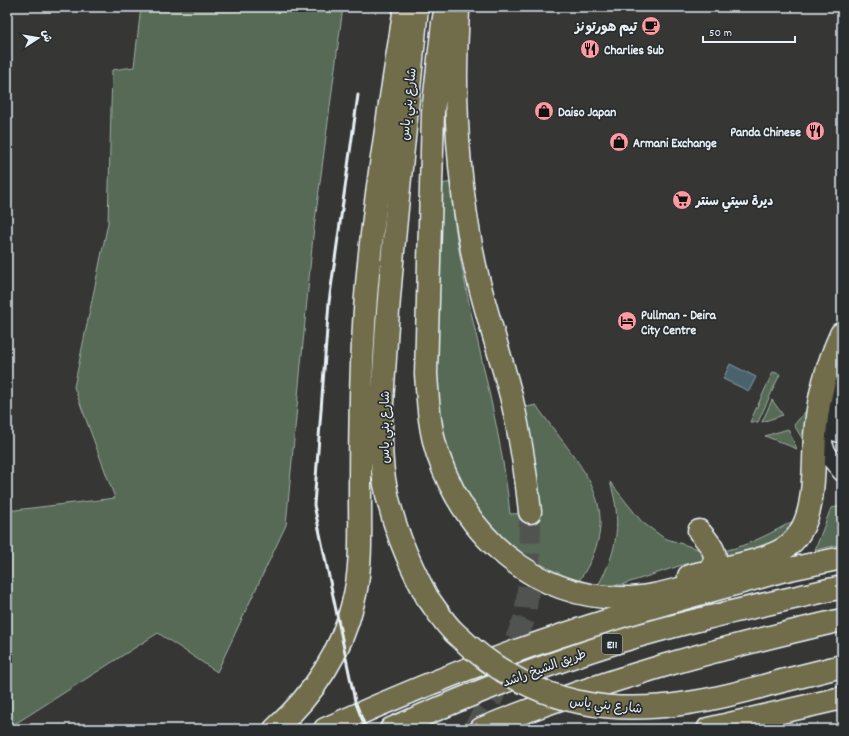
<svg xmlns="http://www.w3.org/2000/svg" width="849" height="736" font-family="Dekko,'Playpen Sans Arabic',sans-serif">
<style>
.green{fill:#566b56;stroke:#9faea7}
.water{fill:#49646e;stroke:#899ca5}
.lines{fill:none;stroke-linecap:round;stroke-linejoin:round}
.primary-tunnel{stroke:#515251;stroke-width:22;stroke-dasharray:22 11;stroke-linecap:butt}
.tertiary-casing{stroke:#e8f1f8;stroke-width:21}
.primary-casing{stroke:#e8f1f8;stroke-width:25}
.motorway-casing{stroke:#e8f1f8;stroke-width:25}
.tertiary{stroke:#2a2d2e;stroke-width:18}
.primary{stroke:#716d4b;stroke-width:22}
.motorway{stroke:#716d4b;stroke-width:22}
.rail{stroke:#e8f1f8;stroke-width:3}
.primary-bridge-casing{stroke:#e8f1f8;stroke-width:25;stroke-linecap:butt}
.primary-bridge{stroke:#716d4b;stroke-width:22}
.labels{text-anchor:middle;stroke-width:3.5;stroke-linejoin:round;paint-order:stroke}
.shield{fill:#2a2d2e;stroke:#afb6bb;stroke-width:1}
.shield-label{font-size:12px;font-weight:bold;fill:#e8f1f8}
.poi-label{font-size:13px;font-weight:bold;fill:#e8f1f8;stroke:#2a2d2e;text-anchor:start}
.street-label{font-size:13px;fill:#e8f1f8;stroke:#2a2d2e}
</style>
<rect width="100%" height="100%" fill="#363634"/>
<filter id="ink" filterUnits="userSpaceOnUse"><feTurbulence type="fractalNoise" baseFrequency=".025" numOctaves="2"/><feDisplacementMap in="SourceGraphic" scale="8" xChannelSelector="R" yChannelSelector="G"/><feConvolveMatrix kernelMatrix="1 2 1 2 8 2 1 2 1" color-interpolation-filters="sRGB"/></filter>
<g filter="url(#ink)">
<path class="green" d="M141,7H343L313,236L286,525L217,672L158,633L7,729V511L115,498L74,387L108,223L112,70L134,67Z
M450,182C459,295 499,402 510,514L536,513L522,408L536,405C578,466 630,505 579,581C478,545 438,472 435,367C435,348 436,328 436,309C437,268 438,227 439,185Z
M773,372L780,374L758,422H750Z
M772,400L783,415L762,422Z
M810,406L806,445L794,425Z
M788,429L797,449L765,436Z
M610,482L642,522L664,538L704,551L706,554L703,561L685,564L621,585H598C618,552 622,519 610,482Z
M842,506V544L815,550L831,508Z
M795,520L783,538L770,545L722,557L724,551C750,545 773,532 795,520Z"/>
<path class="water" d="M730,364L756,377L749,391L723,379Z"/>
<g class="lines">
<path class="primary-tunnel" d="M474,729L493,696L525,617L529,581L530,512"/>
<defs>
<path id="tertiary" d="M834,371L830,420L834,431L842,434
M822,428C822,453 828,454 842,472"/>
<path id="primary" d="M417,7C407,118 393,229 386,340C384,386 377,434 384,479C391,522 407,559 427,597
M446,7L443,23L433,112L426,374C428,401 429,428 438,455C466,536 532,596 620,598C650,599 681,588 710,581
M458,11C453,93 457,175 473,256C482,303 499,349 511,396C520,434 526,473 530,512
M699,531C709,543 723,556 709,571
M767,569L785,570L842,558
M689,576C715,569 764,562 785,548C821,524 811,463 816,425C819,394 828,363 841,334
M774,683L842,666
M708,729L842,698"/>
<path id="motorway" d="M275,729C313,695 341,653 353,603C362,569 360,533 360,498C360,447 360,395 363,344C368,231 388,119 405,7
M325,729C419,686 517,648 616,618C672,601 729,586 785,570
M391,729C466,696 542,665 621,641C693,619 768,604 842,587
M481,729C598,681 719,648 842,620"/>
</defs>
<use href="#tertiary" class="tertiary-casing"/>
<use href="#primary" class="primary-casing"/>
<use href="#motorway" class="motorway-casing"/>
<use href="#tertiary" class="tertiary"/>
<use href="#primary" class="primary"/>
<use href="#motorway" class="motorway"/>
<path class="rail" d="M358,95L329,302L314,505L355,701L366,729"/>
<defs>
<path id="primary-bridge" d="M427,597C436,609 444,623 455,633C552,727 654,718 774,683"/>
</defs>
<use href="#primary-bridge" class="primary-bridge-casing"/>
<use href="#primary-bridge" class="primary-bridge"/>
</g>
</g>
<defs>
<symbol id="cafe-disc" viewBox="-11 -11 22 22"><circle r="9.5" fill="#ff9aa2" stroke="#2a2d2e"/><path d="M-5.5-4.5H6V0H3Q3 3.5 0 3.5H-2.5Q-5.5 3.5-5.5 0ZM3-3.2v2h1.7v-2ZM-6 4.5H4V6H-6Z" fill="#111"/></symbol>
<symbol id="restaurant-disc" viewBox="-11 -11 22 22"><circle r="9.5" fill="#ff9aa2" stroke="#2a2d2e"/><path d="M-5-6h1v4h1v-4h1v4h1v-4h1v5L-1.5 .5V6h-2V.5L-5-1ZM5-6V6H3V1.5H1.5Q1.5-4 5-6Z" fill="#111"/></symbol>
<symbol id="shop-disc" viewBox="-11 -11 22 22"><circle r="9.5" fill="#ff9aa2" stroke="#2a2d2e"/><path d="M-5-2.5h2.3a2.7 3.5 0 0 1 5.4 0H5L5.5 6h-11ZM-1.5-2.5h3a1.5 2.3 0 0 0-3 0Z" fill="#111"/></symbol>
<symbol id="supermarket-disc" viewBox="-11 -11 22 22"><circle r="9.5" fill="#ff9aa2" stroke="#2a2d2e"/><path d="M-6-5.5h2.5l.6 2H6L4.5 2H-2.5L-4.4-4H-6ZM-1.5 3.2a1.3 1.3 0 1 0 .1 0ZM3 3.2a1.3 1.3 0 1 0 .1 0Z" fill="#111"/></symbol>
<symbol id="hotel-disc" viewBox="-11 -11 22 22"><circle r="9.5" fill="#ff9aa2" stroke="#2a2d2e"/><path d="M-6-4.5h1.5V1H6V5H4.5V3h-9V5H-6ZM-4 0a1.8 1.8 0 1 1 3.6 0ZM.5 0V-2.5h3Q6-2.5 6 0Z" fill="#111"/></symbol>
</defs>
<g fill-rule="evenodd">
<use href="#cafe-disc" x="640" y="15" width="22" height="22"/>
<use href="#restaurant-disc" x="579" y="38" width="22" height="22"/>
<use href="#shop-disc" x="533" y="100" width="22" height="22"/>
<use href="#restaurant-disc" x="804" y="120" width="22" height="22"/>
<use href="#shop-disc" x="608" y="131" width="22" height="22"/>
<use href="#supermarket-disc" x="671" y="189" width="22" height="22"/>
<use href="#hotel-disc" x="616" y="310" width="22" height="22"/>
</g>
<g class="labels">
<rect class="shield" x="602" y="634" width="20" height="20" rx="3"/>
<g class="shield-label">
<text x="612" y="648">E11</text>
</g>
<g class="poi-label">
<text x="637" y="31" text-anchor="end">تيم هورتونز</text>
<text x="604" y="54">Charlies Sub</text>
<text x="558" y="116">Daiso Japan</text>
<text x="801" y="136" text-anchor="end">Panda Chinese</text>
<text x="633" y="147">Armani Exchange</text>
<text x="696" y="205">ديرة سيتي سنتر</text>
<text x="641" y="319">Pullman - Deira<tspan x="641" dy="15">City Centre</tspan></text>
</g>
<g class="street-label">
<text transform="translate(407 104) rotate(-84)" y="5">شارع بني ياس</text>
<text transform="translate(384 427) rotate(-90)" y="5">شارع بني ياس</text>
<text transform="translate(544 667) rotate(-20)" y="5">طريق الشيخ راشد</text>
<text transform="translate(606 704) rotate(6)" y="5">شارع بني ياس</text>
</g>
</g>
<rect width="849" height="736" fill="none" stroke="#2a2d2e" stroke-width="24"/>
<rect x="12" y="12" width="825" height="712" fill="none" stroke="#e8f1f8" stroke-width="1.5" filter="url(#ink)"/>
<g transform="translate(38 38) rotate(78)" stroke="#2a2d2e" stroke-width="3" paint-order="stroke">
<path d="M0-3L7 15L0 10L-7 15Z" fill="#e8f1f8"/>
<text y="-6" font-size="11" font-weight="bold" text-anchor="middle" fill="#e8f1f8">ش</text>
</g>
<path d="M703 36v6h92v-6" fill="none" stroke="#e8f1f8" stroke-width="2"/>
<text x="709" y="36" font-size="12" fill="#e8f1f8" stroke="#2a2d2e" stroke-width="3" paint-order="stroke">50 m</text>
</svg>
